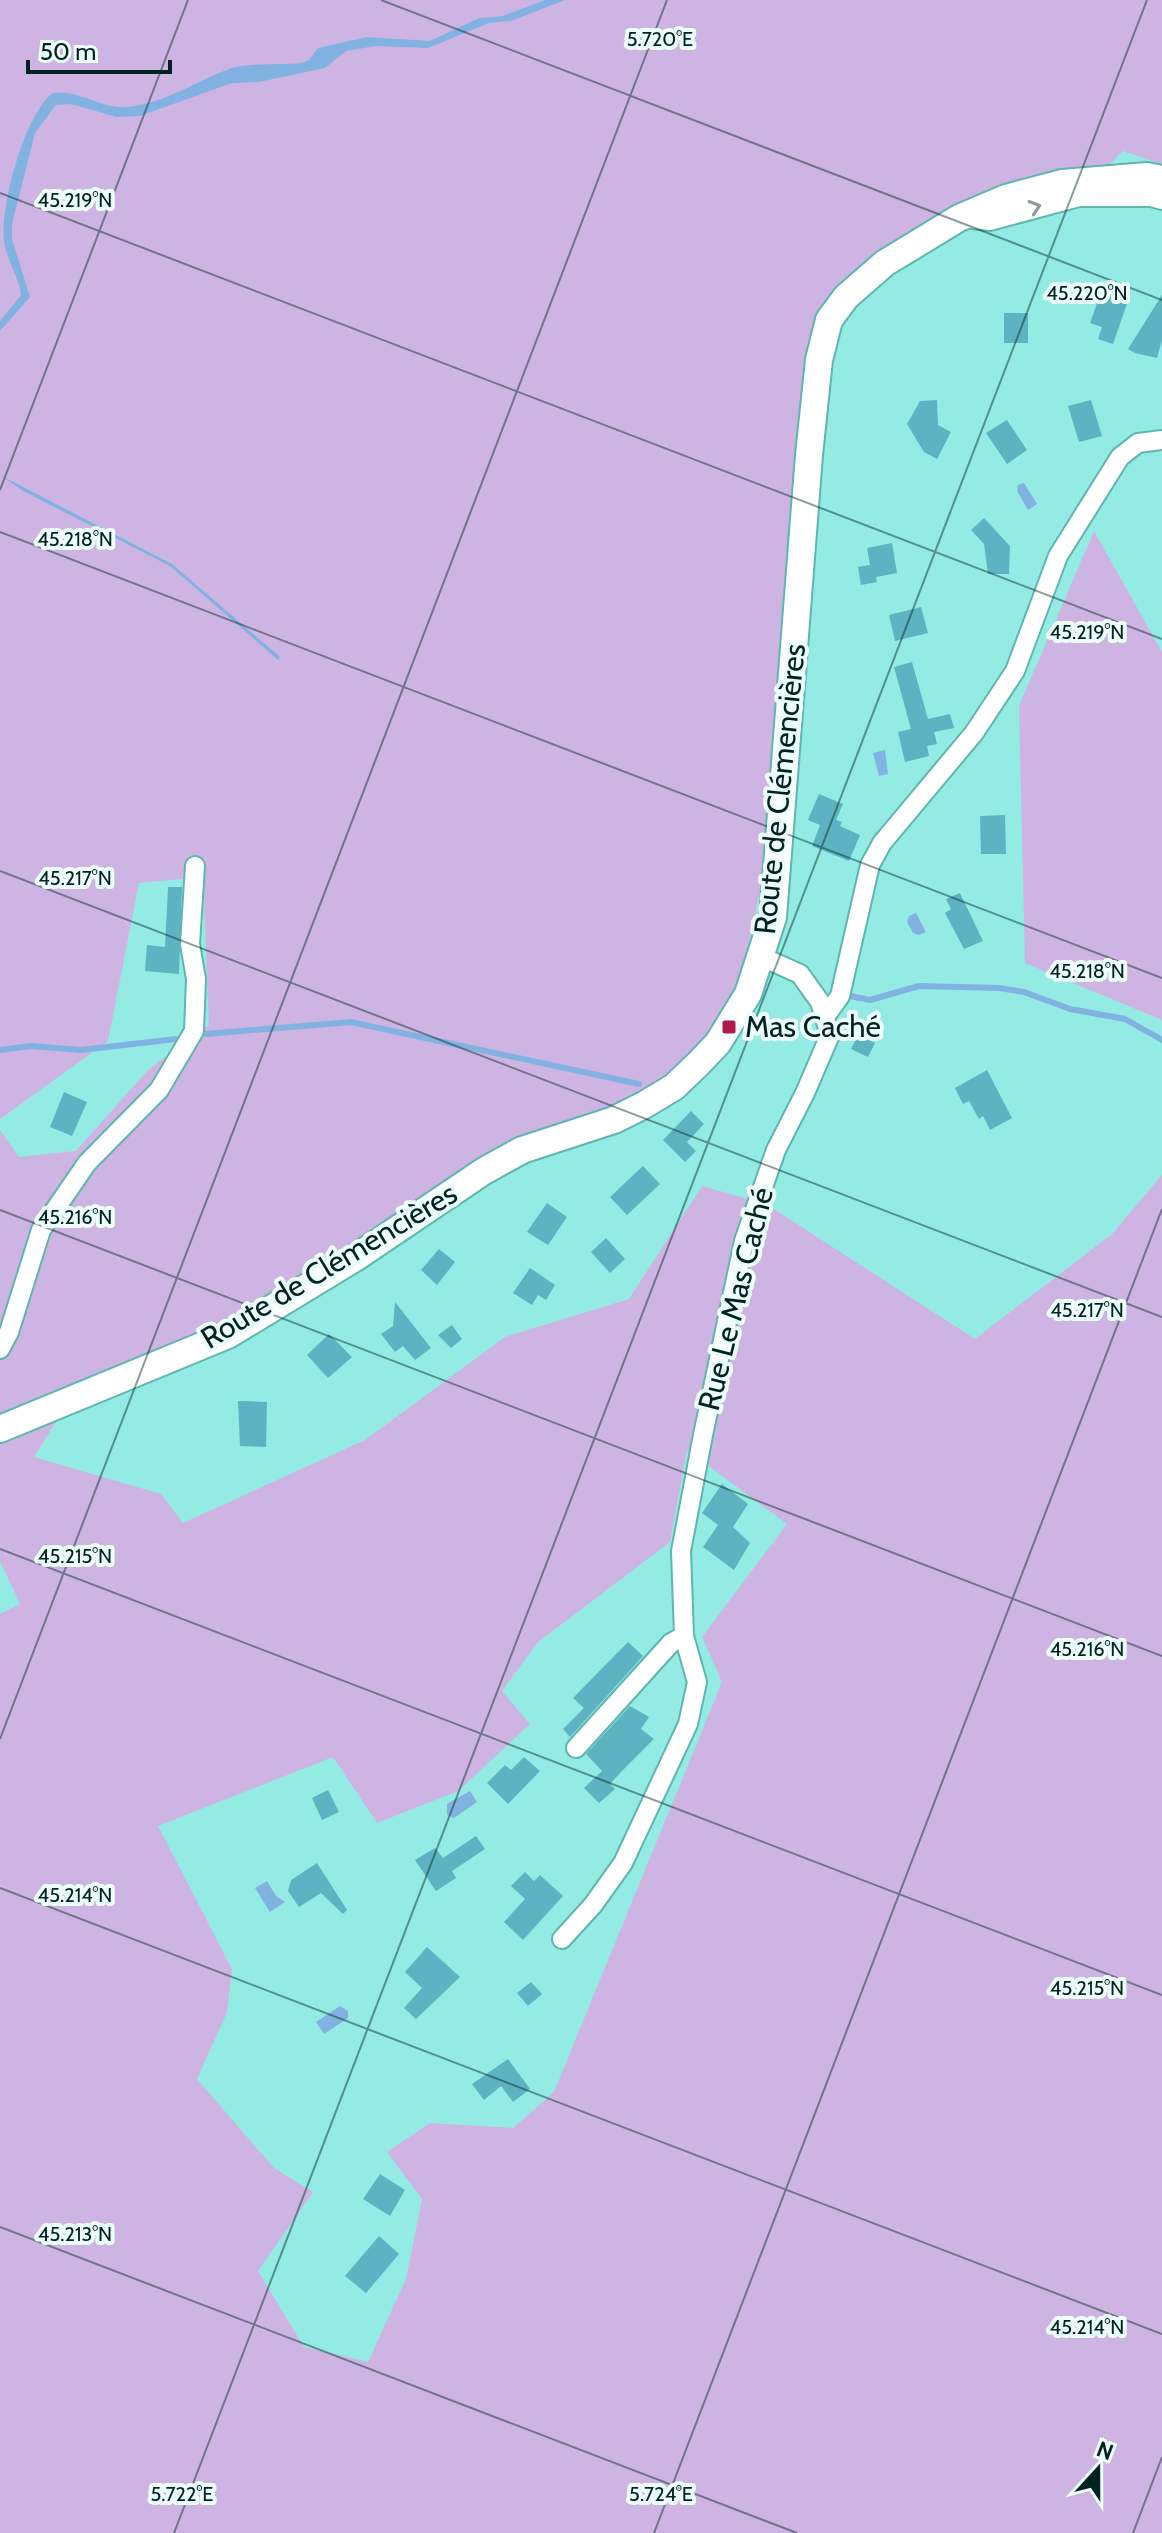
<svg xmlns="http://www.w3.org/2000/svg" width="1162" height="2533" font-family="Cabin,sans-serif">
<style>
.green{fill:#ceb4e3;fill-rule:evenodd}
.water{fill:#82b2e2}
.lines{fill:none;stroke-linecap:round;stroke-linejoin:round}
.stream{stroke:#82b2e2;stroke-width:6}
.building{fill:#5db3c1}
.street-casing{stroke:#5eb6b0;stroke-width:22}
.secondary-casing{stroke:#5eb6b0;stroke-width:30}
.street{stroke:#fff;stroke-width:18}
.secondary{stroke:#fff;stroke-width:26}
.oneway{stroke:#8c9c9b}
.ticks{fill:none;stroke:#002321;stroke-width:2;stroke-opacity:0.45}
.poi-dot{fill:#ae1b4a;stroke:#edfdfc;stroke-width:3}
.labels{text-anchor:middle;stroke-width:8;stroke-linejoin:round;paint-order:stroke}
.street-label{font-size:30px;fill:#002321;stroke:#edfdfc}
.poi-label{font-size:30px;fill:#002321;stroke:#edfdfc;text-anchor:start}
.ticks-label{font-size:20px;text-anchor:middle;fill:#002321;stroke:#edfdfc;stroke-width:8;stroke-linejoin:round;paint-order:stroke}
</style>
<rect width="100%" height="100%" fill="#93ebe4"/>
<path class="green" d="M0,0H1162V164L1123,151L1107,167L950,210L812,341L791,525L769,852L735,1004L650,1094L530,1138L233,1346L79,1385L34,1457L161,1494L183,1523L365,1440L505,1337L629,1299L702,1186L766,1204L975,1339L1112,1234L1162,1175V2533H0V1614L20,1604L0,1561V1130L19,1157L76,1151L149,1069L209,1025L203,877L139,883L108,1041L0,1119ZM687,1450L787,1524L702,1637L722,1682L554,2092L513,2128L430,2123L387,2152L422,2199L406,2279L368,2362L304,2347L258,2271L313,2192L274,2168L197,2079L227,2012L232,1969L158,1826L333,1757L377,1823L458,1791L530,1724L502,1691L538,1642L670,1542Z
M1094,531L1162,652V1020L1025,963L1019,706Z"/>
<path class="water" d="M545,0H565L511,21L489,23L428,48L376,46L346,51L325,68L259,82L232,83L140,116L117,117L71,104L56,105L35,133L12,224V239L30,297L0,331V321L21,295C19,277 7,261 4,242C0,208 24,114 53,93C79,89 100,109 126,107C165,104 197,80 232,68C246,63 283,65 301,63L309,60L318,48L367,37L430,41L479,18L503,16Z
M0,475L172,564L280,657L278,660L170,566L23,491Z
M1024,483L1037,504L1028,510L1017,491L1018,485Z
M885,750L888,774L879,776L873,753Z
M916,913L926,932L919,935L913,933L907,922L909,916Z
M470,1791L477,1802L454,1818L447,1815V1804Z
M267,1881L276,1896L285,1902L270,1912L255,1888Z
M340,2006L348,2011V2018L324,2034L316,2022Z"/>
<g class="lines">
<path class="stream" d="M850,996L870,1000L919,986L999,988L1024,992L1070,1009L1125,1019L1162,1040
M206,1034L351,1022L639,1084
M0,1050L30,1046L81,1050L176,1039"/>
</g>
<path class="building" d="M1102,289L1129,298L1113,344L1098,339L1102,327L1090,323Z
M1162,295V340L1157,358L1135,353L1128,349Z
M1004,313H1028V343H1004Z
M937,400L938,425L951,432L937,459L924,452L907,424L920,401Z
M1091,400L1102,436L1079,442L1068,406Z
M1007,420L1027,450L1007,464L986,433Z
M984,518L1010,546L1009,574H988L984,544L971,530Z
M892,543L897,573L876,577L877,582L861,585L858,567L870,565L867,548Z
M921,607L928,633L895,641L889,615Z
M912,662L928,719L950,714L954,728L934,732L937,744L927,746L929,756L905,762L898,732L911,729L894,667Z
M819,794L843,804L836,820L842,822L840,826L860,835L849,861L812,846L820,825L808,820Z
M1005,815L1006,854H981L980,816Z
M168,887H182L179,974L145,971L147,945L165,947Z
M960,893L983,941L964,949L945,913L951,909L946,899Z
M858,1035L875,1043L868,1057L851,1049Z
M987,1070L1012,1118L990,1130L983,1116L979,1119L969,1101L963,1104L955,1088Z
M64,1092L87,1102L72,1136L50,1127Z
M691,1111L704,1124L687,1142L696,1151L685,1162L663,1140Z
M643,1166L660,1184L627,1215L610,1197Z
M547,1203L567,1217L548,1245L527,1232Z
M606,1238L625,1259L610,1273L591,1252Z
M439,1249L455,1262L437,1285L421,1270Z
M530,1268L555,1285L546,1300L538,1295L532,1305L513,1293Z
M395,1302L431,1348L415,1360L403,1346L395,1352L381,1334L393,1326Z
M452,1325L462,1339L451,1348L438,1335Z
M329,1334L352,1357L328,1378L307,1355Z
M238,1401L267,1402L266,1447L240,1446Z
M722,1484L748,1504L733,1527L750,1543L734,1570L703,1547L718,1525L702,1513Z
M628,1642L643,1656L570,1737L563,1729L584,1708L573,1698Z
M630,1706L649,1717L641,1729L654,1739L622,1771L610,1784L615,1789L599,1803L584,1788L602,1771L586,1754Z
M524,1757L540,1771L508,1804L487,1783L505,1765L511,1770Z
M328,1790L339,1812L322,1820L312,1798Z
M476,1836L485,1849L452,1871L456,1878L436,1891L415,1860L435,1848L443,1858Z
M317,1863L347,1910L343,1914L321,1893L299,1907L288,1891L291,1880Z
M525,1872L534,1881L540,1875L563,1896L523,1940L504,1922L525,1899L511,1886Z
M427,1947L460,1977L416,2019L404,2008L422,1988L405,1972Z
M531,1982L542,1994L528,2006L517,1993Z
M508,2059L530,2089L513,2102L501,2086L484,2100L472,2084Z
M380,2174L405,2190L390,2216L363,2199Z
M379,2236L399,2254L366,2293L345,2276Z"/>
<g class="lines">
<defs>
<path id="street" d="M962,218L990,221L1079,197H1151L1162,200
M825,1017L840,996L870,865L882,843L974,733L1015,671L1058,556L1120,457L1138,443L1162,440
M0,1349L9,1332L41,1230L87,1163L159,1090L194,1031L196,979L190,944L195,866
M576,1748L671,1643L684,1636
M562,1939L593,1905L623,1863L688,1724L697,1682L684,1636L681,1551L703,1435L744,1241L776,1150L805,1093L830,1035L820,1002L800,974L762,957"/>
<path id="secondary" d="M0,1429L228,1335L355,1258L484,1171L522,1150L614,1120L644,1105L674,1087L699,1063L718,1043L748,994L773,917L809,455L819,360L829,320L846,297L885,263L959,218L1006,198L1062,183L1147,176L1162,179"/>
</defs>
<use href="#street" class="street-casing"/>
<use href="#secondary" class="secondary-casing"/>
<use href="#street" class="street"/>
<use href="#secondary" class="secondary"/>
</g>
<defs><path id="oneway-chevron" d="M-2-3.5L2.5 0L-2 3.5" fill="none" stroke-width="1.6" stroke-linecap="round" stroke-linejoin="round" transform="scale(2)"/></defs>
<use class="oneway" href="#oneway-chevron" transform="translate(1035 207) rotate(-18)"/>
<path class="ticks" d="M381,0L1162,300M0,193L1162,639M0,490L188,0M0,532L1162,978M0,871L1162,1317M0,1210L1162,1656M0,1549L1162,1995M0,1739L667,0M0,1888L1162,2334M0,2227L797,2533M174,2533L1147,0M654,2533L1162,1209M1133,2533L1162,2457"/>
<rect class="poi-dot" x="721" y="1019" width="16" height="16" rx="4"/>
<g class="labels">
<g class="street-label">
<text transform="translate(780 789) rotate(-84)" y="10">Route de Clémencières</text>
<text transform="translate(329 1266) rotate(-31)" y="10">Route de Clémencières</text>
<text transform="translate(736 1299) rotate(-76)" y="10">Rue Le Mas Caché</text>
</g>
<g class="poi-label">
<text x="745" y="1037">Mas Caché</text>
</g>
</g>
<g class="ticks-label">
<text x="660" y="46">5.720°E</text>
<text x="75" y="207">45.219°N</text>
<text x="1087" y="300">45.220°N</text>
<text x="75" y="546">45.218°N</text>
<text x="1087" y="639">45.219°N</text>
<text x="75" y="885">45.217°N</text>
<text x="1087" y="978">45.218°N</text>
<text x="75" y="1224">45.216°N</text>
<text x="1087" y="1317">45.217°N</text>
<text x="75" y="1563">45.215°N</text>
<text x="1087" y="1656">45.216°N</text>
<text x="75" y="1902">45.214°N</text>
<text x="1087" y="1995">45.215°N</text>
<text x="75" y="2241">45.213°N</text>
<text x="1087" y="2334">45.214°N</text>
<text x="182" y="2501">5.722°E</text>
<text x="661" y="2501">5.724°E</text>
</g>
<g transform="translate(1098 2469) rotate(21)" stroke="#edfdfc" stroke-width="6" paint-order="stroke">
<path d="M0-6L14 30L0 20L-14 30Z" fill="#002321"/>
<text y="-12" font-size="22" font-weight="bold" text-anchor="middle" fill="#002321">N</text>
</g>
<path d="M28 60v12h142v-12" fill="none" stroke="#002321" stroke-width="4"/>
<text x="40" y="60" font-size="24" fill="#002321" stroke="#edfdfc" stroke-width="6" paint-order="stroke">50 m</text>
</svg>
